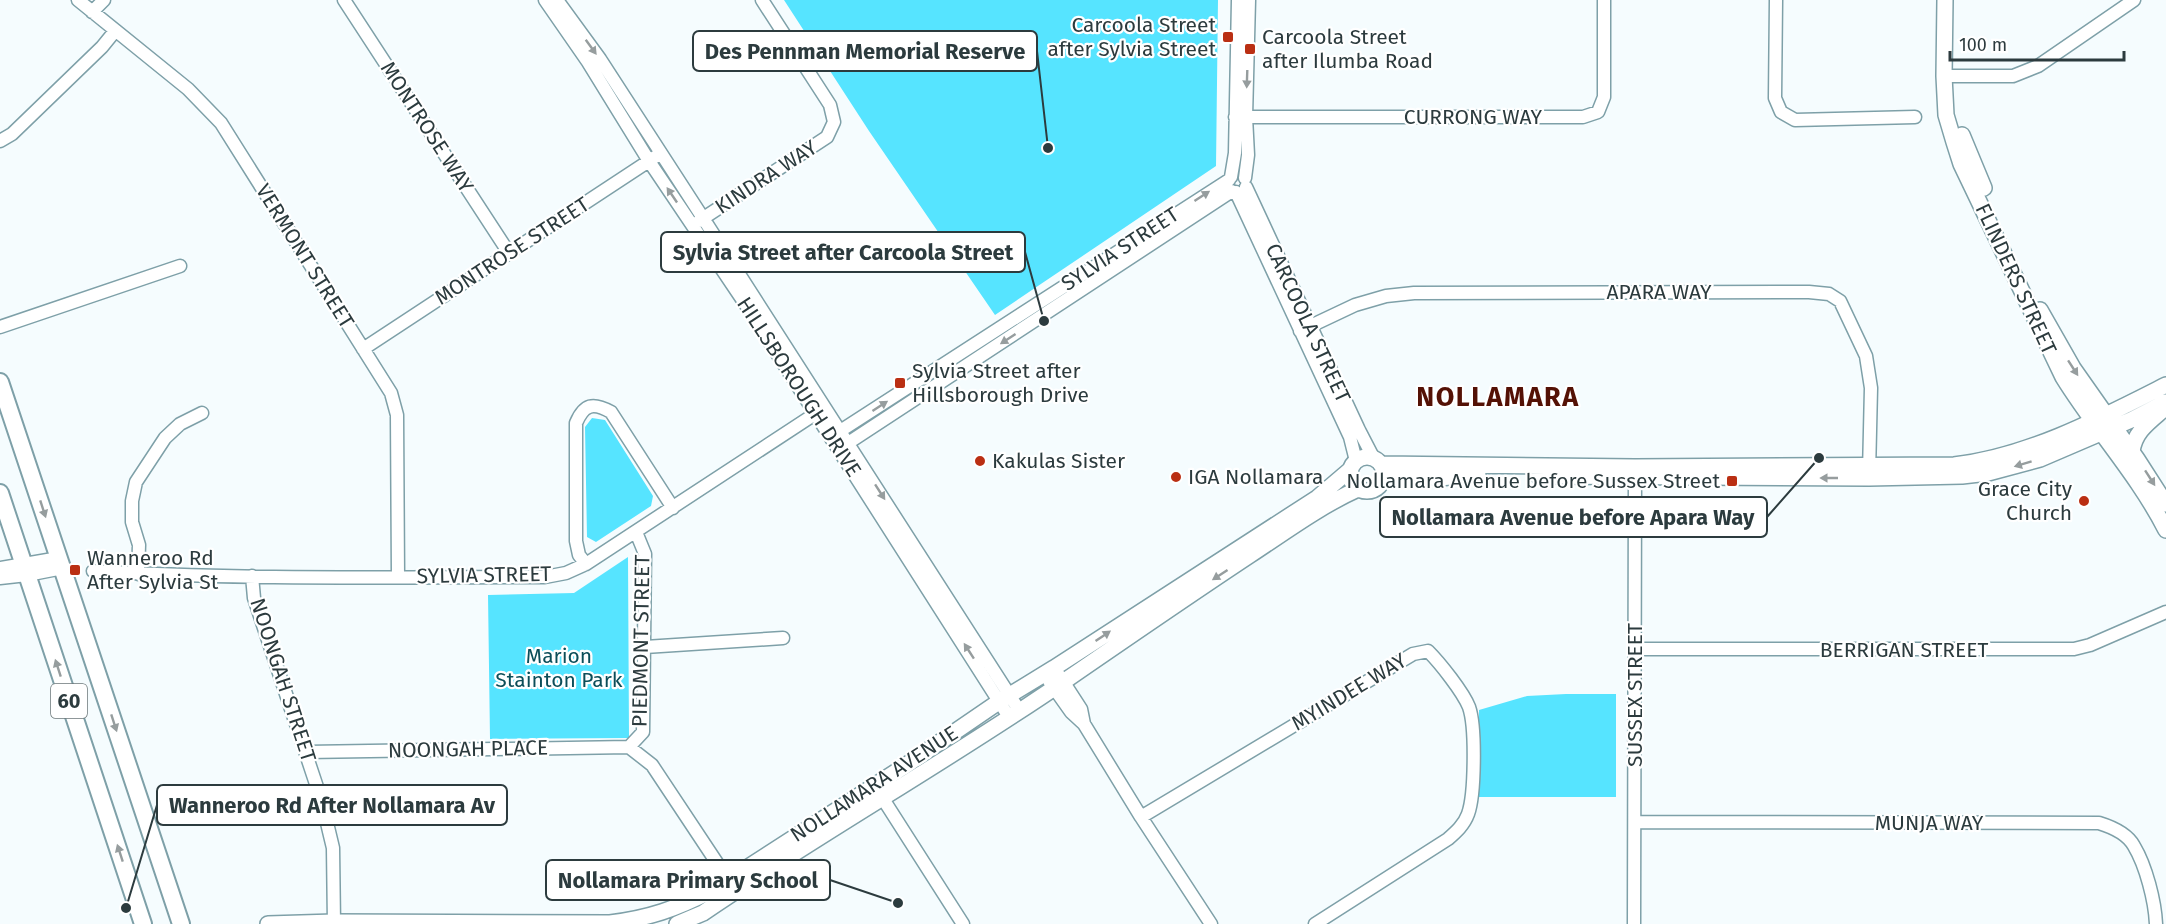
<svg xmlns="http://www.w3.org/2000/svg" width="2166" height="924" font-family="'Fira Sans',sans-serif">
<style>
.green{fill:#56e4ff}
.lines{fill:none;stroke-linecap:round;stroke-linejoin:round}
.minor-casing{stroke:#7ea0a8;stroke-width:15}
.major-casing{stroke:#7ea0a8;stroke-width:18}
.highway-casing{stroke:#7ea0a8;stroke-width:20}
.minor{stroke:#fff;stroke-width:12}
.major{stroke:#fff;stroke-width:15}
.highway{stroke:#fff;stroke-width:16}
.oneway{fill:#969d9e}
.poi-dot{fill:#ba2f13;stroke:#fff;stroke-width:2}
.labels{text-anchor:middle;stroke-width:4.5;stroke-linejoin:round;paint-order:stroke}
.shield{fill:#fff;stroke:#6b7678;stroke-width:1.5}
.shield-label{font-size:20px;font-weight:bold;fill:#2c3b3e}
.poi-label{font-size:21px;fill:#2c3b3e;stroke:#fff;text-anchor:start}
.street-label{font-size:21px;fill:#2c3b3e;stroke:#fff}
.park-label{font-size:21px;fill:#0b4e59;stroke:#fff}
.district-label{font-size:27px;font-weight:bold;letter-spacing:1.5px;fill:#541105;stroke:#fff}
.leader{fill:none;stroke:#2c3b3e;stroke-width:2}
.callout-dot{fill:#2c3b3e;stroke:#fff;stroke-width:2}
.callout{fill:#fff;stroke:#2c3b3e;stroke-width:2}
.callout-label{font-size:22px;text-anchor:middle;font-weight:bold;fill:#2c3b3e}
</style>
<rect width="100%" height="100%" fill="#f5fcfe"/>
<path class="green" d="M784,0H1218L1216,166L995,315L869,131Z
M592,418L605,420L653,496L651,506L596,542L587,537L585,427Z
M628,557L629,738L490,739L488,595L574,593Z
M1566,694H1616V797H1479V710L1527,696Z"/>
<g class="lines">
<defs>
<path id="minor" d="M78,0L188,89L221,123L391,393L397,415L398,577
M344,0L509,253
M545,0L588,62L649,161L748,308L1009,717
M557,0L600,59L703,218L1019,710
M1776,0L1775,98L1781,112L1795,120L1915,117
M92,12L104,0
M1944,76H2013L2038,66L2134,0
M1235,117H1583L1598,112L1604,97V0
M0,141L12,134L102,47L115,31
M1231,177L1235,153L1238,0
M1245,178L1248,155L1246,117L1249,0
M1246,187L1359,430L1374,459
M1236,192L1350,437L1356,461
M699,221L827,137L834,122L830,105L762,0
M0,327L180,266
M1300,331L1355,305L1386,296L1414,293L1809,292L1829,294L1840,301L1866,356L1871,388L1869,473
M363,349L655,157
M834,435L1229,180
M842,447L1232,191
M636,532L645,554L643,732L629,747L652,765L733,887
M586,564L579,555L576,541V423C584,404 593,402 611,412L673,508
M0,568L59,558
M93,571C244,580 394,577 545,577L566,573L586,564L821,410
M138,574L139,545L132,522V501L136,482L165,438L180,424L202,413
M252,576L254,598L322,802L333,848L334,924
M0,578L27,575L63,568
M645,647L783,638
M1635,649H2074L2090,645L2166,612
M1059,675L1081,709L1084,724
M1049,681L1071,712L1084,724L1141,817L1211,924
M307,752L629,747
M878,791L963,924
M1141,817L1413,654L1428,651C1440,663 1463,692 1469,707C1476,727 1475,795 1468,814C1464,825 1456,832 1448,839L1315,924
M1635,822L2099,823C2112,827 2127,833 2134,846C2146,866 2155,901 2156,924
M1634,924L1635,469"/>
<path id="major" d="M1945,0L1944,76L1946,115L1954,142L1961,164L2063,377C2095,429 2138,475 2166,530
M1962,135L1984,188
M2040,310L2073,368L2137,459L2166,504
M2132,452C2134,432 2149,422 2164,409
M1350 474a17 17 0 1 1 34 0a17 17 0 1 1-34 0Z
M1382,464L1635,467L1954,465C2027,457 2101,418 2166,385
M1538,476L1869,478L1962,476L1988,473L2040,459L2131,420L2166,402
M1384,478H1394L1412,472L1438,478L1478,475
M268,924L334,922L610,923C650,918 675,909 711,891L905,766L1000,701L1054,668L1317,498L1351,469
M677,924L703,913C822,832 948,761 1066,680C1127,638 1188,596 1250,555C1285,532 1320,506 1358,489"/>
<path id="highway" d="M0,382L181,924
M0,493L143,924"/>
</defs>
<use href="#minor" class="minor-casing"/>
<use href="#major" class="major-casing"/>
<use href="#highway" class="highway-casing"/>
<use href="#minor" class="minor"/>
<use href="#major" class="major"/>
<use href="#highway" class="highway"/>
</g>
<defs><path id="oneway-solid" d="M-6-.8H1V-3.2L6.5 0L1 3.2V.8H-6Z" transform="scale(1.5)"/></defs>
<g class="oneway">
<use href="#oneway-solid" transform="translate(591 47) rotate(54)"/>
<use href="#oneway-solid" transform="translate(1247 79) rotate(92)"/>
<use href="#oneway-solid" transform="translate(672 195) rotate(-124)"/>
<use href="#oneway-solid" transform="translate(1202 196) rotate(-33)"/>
<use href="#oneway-solid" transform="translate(1008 339) rotate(147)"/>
<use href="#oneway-solid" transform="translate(2073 368) rotate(57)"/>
<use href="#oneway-solid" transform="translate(880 406) rotate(-33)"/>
<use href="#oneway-solid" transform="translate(2023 464) rotate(163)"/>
<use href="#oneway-solid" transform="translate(1829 478) rotate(-180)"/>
<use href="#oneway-solid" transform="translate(2150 478) rotate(57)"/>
<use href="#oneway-solid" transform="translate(880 492) rotate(57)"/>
<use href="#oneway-solid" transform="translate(43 509) rotate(72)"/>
<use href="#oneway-solid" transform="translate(1220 575) rotate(147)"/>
<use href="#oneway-solid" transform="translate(1103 636) rotate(-34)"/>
<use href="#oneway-solid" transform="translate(969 651) rotate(-123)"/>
<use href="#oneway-solid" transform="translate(58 668) rotate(-108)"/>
<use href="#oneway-solid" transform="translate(114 723) rotate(72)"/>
<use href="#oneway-solid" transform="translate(120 853) rotate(-108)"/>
</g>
<g class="poi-dot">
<rect x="1222" y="31" width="12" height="12" rx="3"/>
<rect x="1244" y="43" width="12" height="12" rx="3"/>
<rect x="894" y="377" width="12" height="12" rx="3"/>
<circle cx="980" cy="461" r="6"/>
<circle cx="1176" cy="477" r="6"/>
<rect x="1726" y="475" width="12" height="12" rx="3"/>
<circle cx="2084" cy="501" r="6"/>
<rect x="69" y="564" width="12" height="12" rx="3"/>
</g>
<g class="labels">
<rect class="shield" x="51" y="684" width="36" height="34" rx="4.5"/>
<g class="shield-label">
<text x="69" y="708">60</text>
</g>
<g class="poi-label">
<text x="1216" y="32" text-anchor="end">Carcoola Street<tspan x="1216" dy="24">after Sylvia Street</tspan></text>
<text x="1262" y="44">Carcoola Street<tspan x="1262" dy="24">after Ilumba Road</tspan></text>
<text x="912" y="378">Sylvia Street after<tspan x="912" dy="24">Hillsborough Drive</tspan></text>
<text x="992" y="468">Kakulas Sister</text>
<text x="1188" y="484">IGA Nollamara</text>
<text x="1720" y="488" text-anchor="end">Nollamara Avenue before Sussex Street</text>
<text x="2072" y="496" text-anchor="end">Grace City<tspan x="2072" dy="24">Church</tspan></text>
<text x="87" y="565">Wanneroo Rd<tspan x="87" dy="24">After Sylvia St</tspan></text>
</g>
<g class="street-label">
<text x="1473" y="124">CURRONG WAY</text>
<text transform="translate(427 127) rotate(57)" y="7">MONTROSE WAY</text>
<text transform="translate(766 177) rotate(-33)" y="7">KINDRA WAY</text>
<text transform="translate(1120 249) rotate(-33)" y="7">SYLVIA STREET</text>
<text transform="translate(512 251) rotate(-33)" y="7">MONTROSE STREET</text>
<text transform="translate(305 256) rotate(58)" y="7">VERMONT STREET</text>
<text transform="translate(2016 279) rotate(65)" y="7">FLINDERS STREET</text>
<text x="1659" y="299">APARA WAY</text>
<text transform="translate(1308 323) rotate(65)" y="7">CARCOOLA STREET</text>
<text transform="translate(799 387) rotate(57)" y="7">HILLSBOROUGH DRIVE</text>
<text transform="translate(484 575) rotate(-1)" y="7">SYLVIA STREET</text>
<text transform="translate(641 641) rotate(-89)" y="7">PIEDMONT STREET</text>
<text x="1904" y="657">BERRIGAN STREET</text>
<text transform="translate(283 680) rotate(72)" y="7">NOONGAH STREET</text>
<text transform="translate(1349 692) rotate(-31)" y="7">MYINDEE WAY</text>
<text transform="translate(1635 695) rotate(-90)" y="7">SUSSEX STREET</text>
<text transform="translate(468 749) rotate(-1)" y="7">NOONGAH PLACE</text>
<text transform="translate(874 784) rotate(-33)" y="7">NOLLAMARA AVENUE</text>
<text x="1929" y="830">MUNJA WAY</text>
</g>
<g class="park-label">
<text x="559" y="663">Marion<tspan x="559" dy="24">Stainton Park</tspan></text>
</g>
<g class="district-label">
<text x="1498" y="406">NOLLAMARA</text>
</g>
</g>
<path class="leader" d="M1048 148L1037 51M1044 321L1025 252M1819 458L1767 517M126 908L157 805M898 903L830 880"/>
<g class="callout-dot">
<circle cx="1048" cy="148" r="6"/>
<circle cx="1044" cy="321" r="6"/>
<circle cx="1819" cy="458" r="6"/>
<circle cx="126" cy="908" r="6"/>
<circle cx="898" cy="903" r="6"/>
</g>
<g class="callout">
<rect x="693" y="31" width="344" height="40" rx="6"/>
<rect x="661" y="232" width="364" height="40" rx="6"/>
<rect x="1380" y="497" width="387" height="40" rx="6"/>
<rect x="157" y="785" width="350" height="40" rx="6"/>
<rect x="546" y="860" width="284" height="40" rx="6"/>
</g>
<g class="callout-label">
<text x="865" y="59">Des Pennman Memorial Reserve</text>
<text x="843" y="260">Sylvia Street after Carcoola Street</text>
<text x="1573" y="525">Nollamara Avenue before Apara Way</text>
<text x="332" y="813">Wanneroo Rd After Nollamara Av</text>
<text x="688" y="888">Nollamara Primary School</text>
</g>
<path d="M1950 51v9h174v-9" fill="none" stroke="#2c3b3e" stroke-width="3"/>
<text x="1959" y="51" font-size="18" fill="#2c3b3e" stroke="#ffffff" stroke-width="4.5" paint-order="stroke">100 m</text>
</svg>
